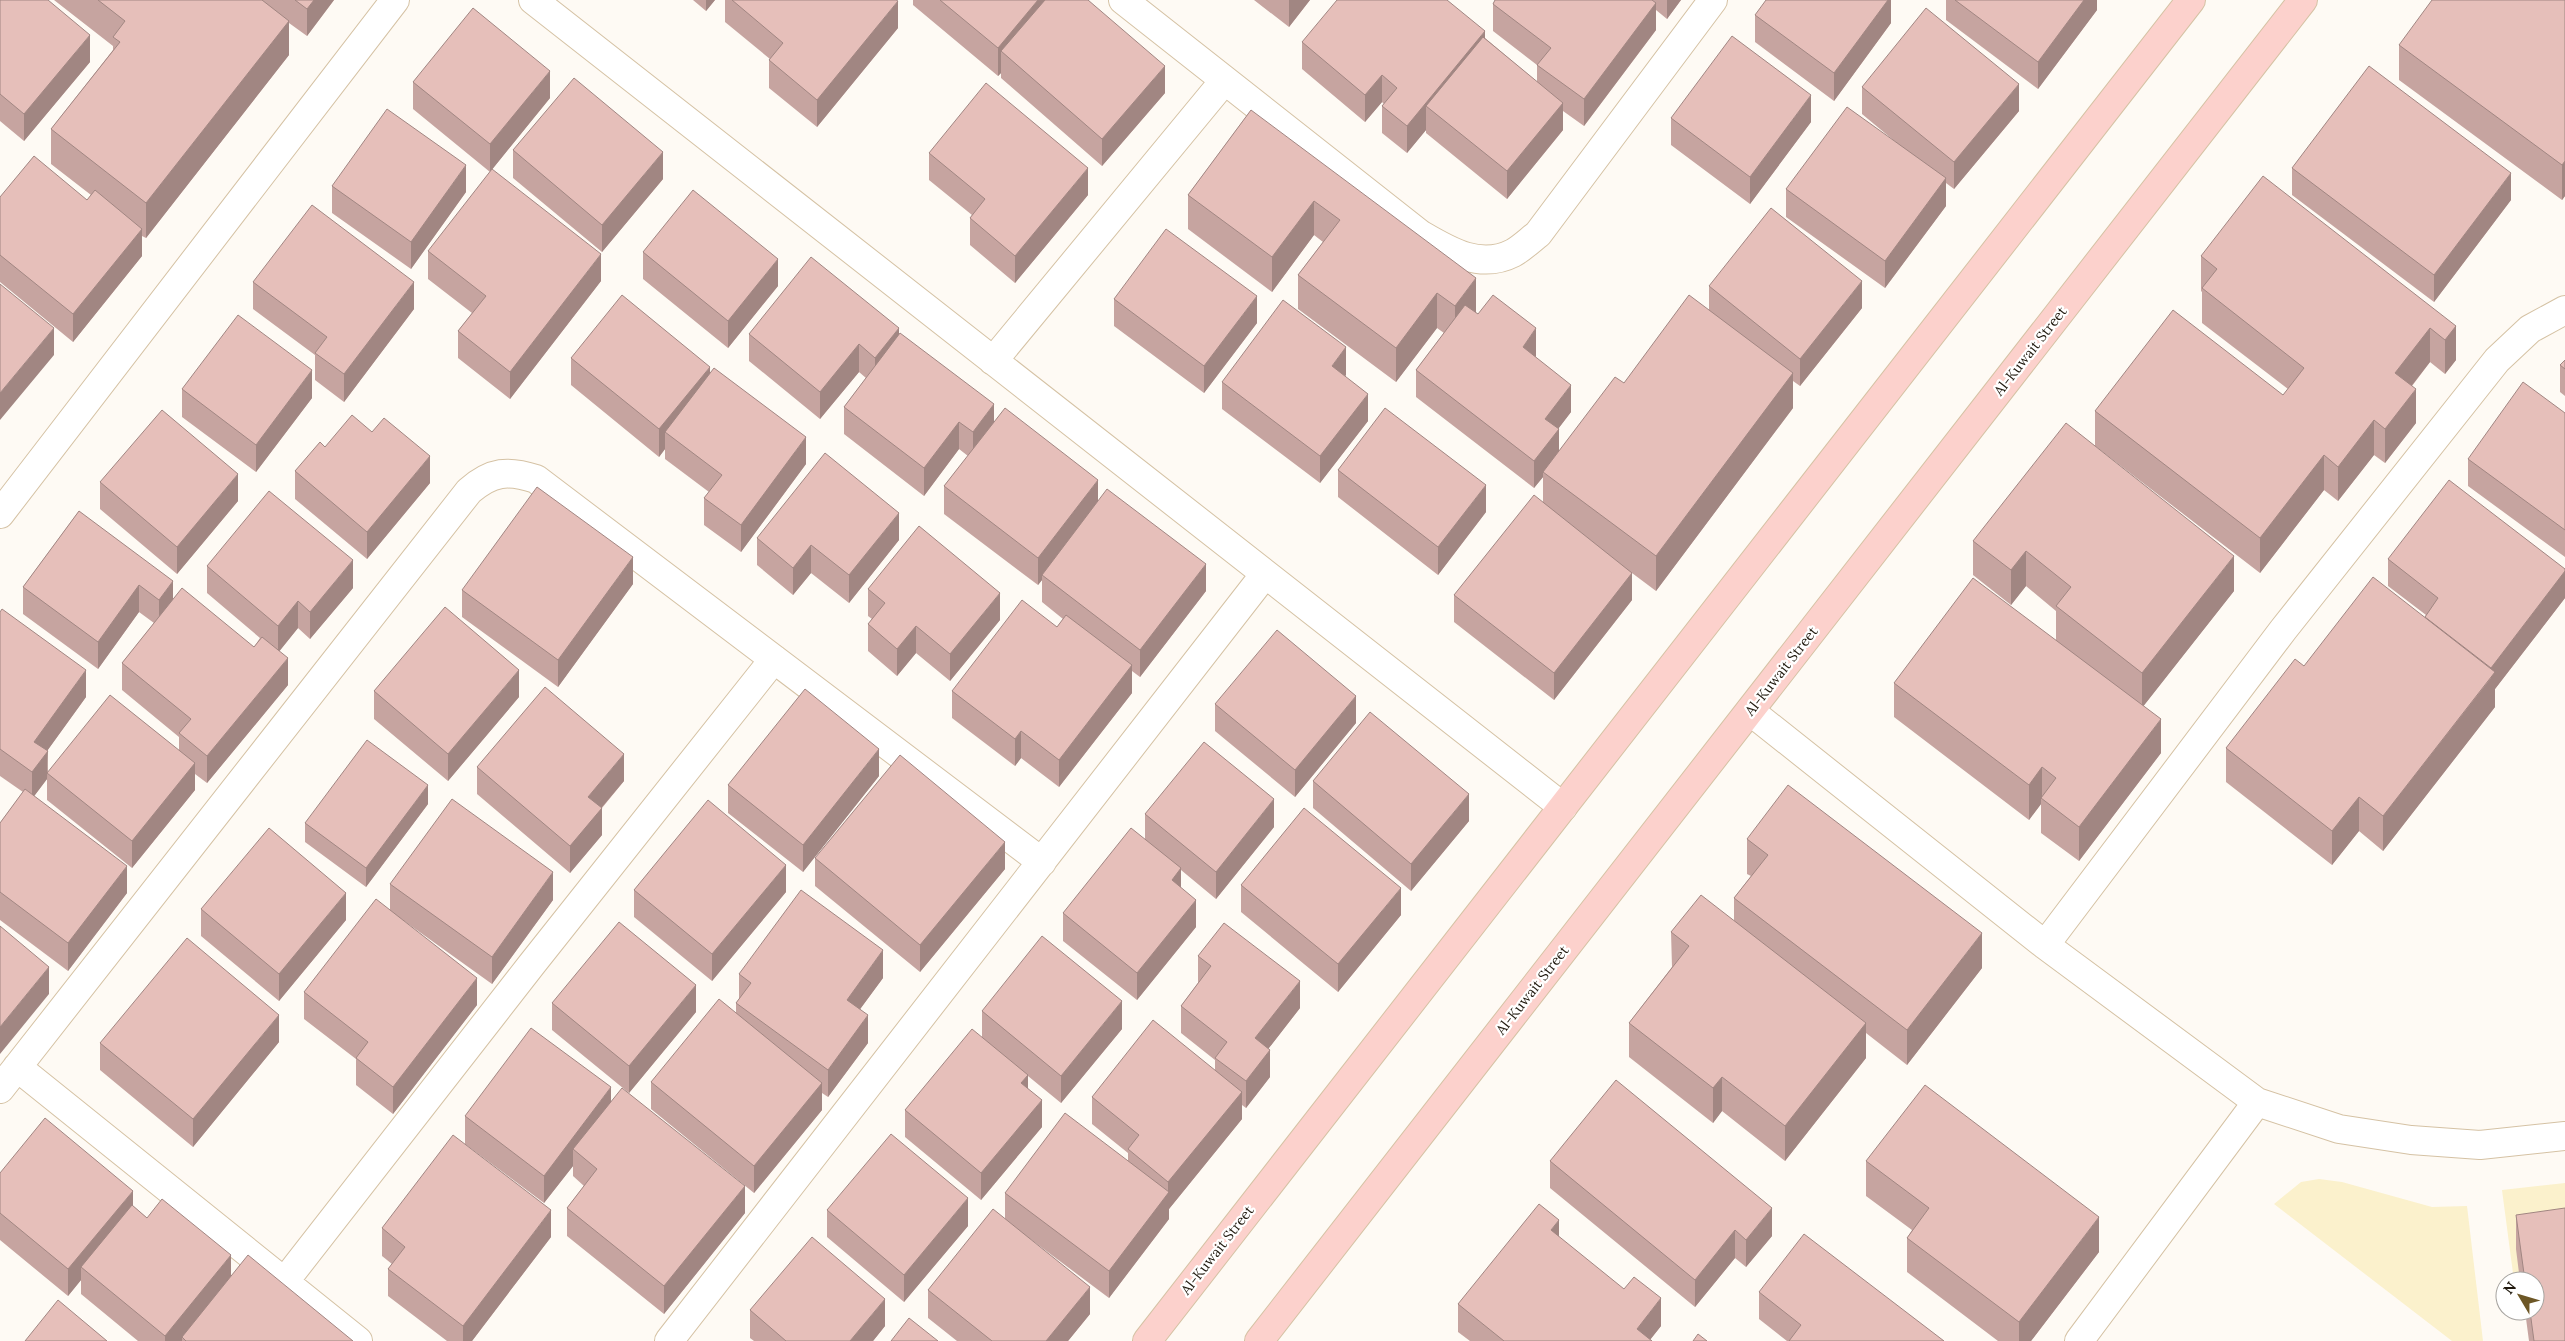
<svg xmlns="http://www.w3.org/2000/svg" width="2565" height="1341" font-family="Lora,serif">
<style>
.sand{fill:#fbf1cc}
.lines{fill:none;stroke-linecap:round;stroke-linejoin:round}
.minor-casing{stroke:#d5c2a4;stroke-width:30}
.secondary-casing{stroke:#d5c2a4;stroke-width:30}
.minor{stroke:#fff;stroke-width:28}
.secondary{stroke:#fcd1cc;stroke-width:28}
.wall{fill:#c6a4a0}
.shaded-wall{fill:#a18682}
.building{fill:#e6bfba;stroke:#a18682}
.labels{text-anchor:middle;stroke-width:4.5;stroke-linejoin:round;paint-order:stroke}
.street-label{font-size:14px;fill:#20190e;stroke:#fff}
</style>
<rect width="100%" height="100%" fill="#fefaf4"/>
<path class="sand" d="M2319,1179L2342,1182L2432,1207L2467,1206L2483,1341H2452L2274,1204L2301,1182Z
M2565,1183V1305L2535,1281H2514L2502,1190Z"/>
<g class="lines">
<defs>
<path id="minor" d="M533,0L1563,807
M1123,0L1420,234C1449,251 1480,270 1513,253C1522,248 1530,240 1538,234L1713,0
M993,361L1224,81
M0,514L395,0
M1750,711L2045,945L2257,1102L2339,1129L2411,1140L2480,1145L2565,1136
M2045,945L2283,630L2497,360L2530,329L2565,310
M17,1067L358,1341
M0,1089L469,491C492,471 508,470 536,479L1042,862
M285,1281L532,964L774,659
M669,1341L1265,574
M2079,1341L2257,1102"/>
<path id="secondary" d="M1147,1341L2191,0
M1259,1341L2303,0"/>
</defs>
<use href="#minor" class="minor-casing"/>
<use href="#secondary" class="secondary-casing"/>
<use href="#minor" class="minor"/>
<use href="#secondary" class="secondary"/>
</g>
<path class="wall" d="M0,0L90,62L24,141L0,121Z
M54,0H334L307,36L289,23V55L146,238L142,236V256L73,342L0,282V197L87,200L91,195L51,164V129L113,50V46Z
M693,0H715L706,11Z
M725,0H732L898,28L817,127L769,88V60L770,59L725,22Z
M913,0H1088L1165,93L1102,166L1001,78V73L998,76L913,5Z
M1254,0H1310L1289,27Z
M1495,0H1681L1667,19L1656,10V30L1584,126L1563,111V130L1507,199L1426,133V130L1407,153L1382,133V106L1384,104L1382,102L1365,122L1302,69V42L1485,38L1537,82V65L1493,31V4Z
M1891,0V23L1834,101L1755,42V15Z
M1946,0H2097V10L2038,89L1946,20Z
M2565,0V196L2562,200L2399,80V45Z
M413,82L550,98L490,172L413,109Z
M1862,87L2019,111L1954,189L1946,183V206L1885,288L1786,217V189L1898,144L1862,114Z
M1251,110L1476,313L1536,356V357L1571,412L1558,429L1559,451L1624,383L1709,310V286L1862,308L1800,386L1793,381V408L1656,591L1632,573V600L1554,700L1454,622V595L1543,502V477L1534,488L1416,397V370L1444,333L1437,328L1396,382L1298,309V275L1323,242L1314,235L1272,292L1188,229V195Z
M1671,118L1811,122L1750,204L1671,145Z
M513,150L663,179L602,252L513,178Z
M929,153L1088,195L1015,283L970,245V218L972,215L929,180Z
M2292,168L2511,200L2434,302L2292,195Z
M332,186L466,192L411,269L332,213Z
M428,251L601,281L510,399L458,358V331L472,313L428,279Z
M643,252L778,286L728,348L643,279Z
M2201,256L2456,326V360L2445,374L2430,362L2412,386L2416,423L2385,463L2374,455L2338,501L2324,490L2260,573L2095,446V411L2283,395L2288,389L2202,323V292L2201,291Z
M253,282L414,309L344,402L315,380V355L253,309Z
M1114,299L1257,323L1204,393L1114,326Z
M749,334L899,335L994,422L1098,501L1206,591L1140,677L1132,671V693L1059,787L1021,758L1015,766L952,718V691L1057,627L1063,619L1042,602V580L1038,585L944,514V486L968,456L959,449L924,496L844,434V407L866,378L859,372L820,419L749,361Z
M571,358L710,373L806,464L741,552L704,525V498L709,492L665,459V449L659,457L571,385Z
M2565,360V396L2560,392V365Z
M1346,375L1345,376L1368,421L1320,483L1222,409V382Z
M182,389L312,398L256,472L182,417Z
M2565,413V557L2468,486V459Z
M325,447L430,483L367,559L295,499V471Z
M1338,470L1486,512L1438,575L1338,497Z
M100,482L238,501L177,574L100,509Z
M79,511L173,600L254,647L260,638L207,593V566L353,588L310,639L298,628L279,651L288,685L207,783L195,774V790L132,868L47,800V779L34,796L127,893L68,971L0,920V823L23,792L0,776V797V612L86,697L47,751L48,772L179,750V737L122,690V663L154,623L139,612L98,669L23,614V587Z
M757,538L899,540L849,603L811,573L793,595L757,565Z
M1973,541L2234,591L2143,706L2161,753L2079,861L2041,833V804L2029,820L1894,717V683L2056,640V611L2026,586L2011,605L1973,575Z
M2388,559L2565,569V598L2495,689V707L2383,851L2359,831L2332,865L2226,782V748L2304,666L2425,617L2426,615L2388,586Z
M633,584L558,687L462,617V590Z
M868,589L1000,620L950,681L916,653L897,676L868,651V624L872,619L868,616Z
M374,691L519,697L448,781L374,719Z
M1215,704L1356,723L1295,797L1215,731Z
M477,767L624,781L602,808V835L570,873L477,794Z
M879,776L803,872L728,813V785Z
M1313,781L1469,821L1411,891L1313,808Z
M428,804L366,887L305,842V823Z
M1145,814L1274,827L1216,899L1181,870V888L1196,927L1137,1000L1063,941V913L1145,839Z
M1747,839L1982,968L1907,1065L1866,1033V1058L1785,1161L1722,1111L1713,1123L1629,1057V1023L1672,967L1671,932L1734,921V898L1751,876L1747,874Z
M815,858L1005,869L920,972L815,886Z
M390,884L553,900L492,984L400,918L477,1005L393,1114L356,1085V1059L304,1019V992L390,910Z
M1241,885L1401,915L1338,992L1241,912Z
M634,890L786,892L712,981L634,917Z
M201,909L346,920L279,1001L201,936Z
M1198,956L1300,1008L1268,1049L1270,1077L1246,1108L1242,1105V1119L1169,1209V1219L1109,1298L1029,1238L1090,1314L1068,1341H957L928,1318V1290L1005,1219V1193L1128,1161V1153L1092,1124V1097L1215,1071V1060L1181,1033V1006L1198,983Z
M739,974L883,978L860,1009L868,1043L828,1097L822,1093V1110L754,1193L651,1109V1082L736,1013V1003L739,999Z
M552,1003L696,1012L629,1093L552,1030Z
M982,1011L1122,1029L1061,1103L1028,1076V1088L1042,1127L981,1200L905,1137V1110L982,1038Z
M279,1042L193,1147L100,1070V1043Z
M611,1101L745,1213L664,1314L567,1236V1208L584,1186L573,1176V1166L544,1203L465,1144V1116Z
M1550,1161L1772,1236L1746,1267L1735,1258L1695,1307L1550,1188Z
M1866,1161L2099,1252L2031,1341H1998L1907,1272V1238L1912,1230L1866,1196Z
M0,1173L133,1206L147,1218L231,1276L353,1341H138L81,1294V1280L68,1296L0,1240Z
M827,1210L968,1226L904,1302L827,1237Z
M2516,1215L2565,1341H2529L2525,1311H2535V1281H2520L2516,1249Z
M382,1228L551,1237L472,1341H447L388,1296V1269L392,1264L382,1256Z
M1559,1237L1661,1326L1650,1340L1652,1341H1470L1458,1332V1304Z
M1759,1292L1944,1341H1787L1759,1319Z
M750,1310L885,1326L873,1341H754L750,1338Z"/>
<path class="shaded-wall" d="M314,0H334L307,36V9Z
M706,0H715L706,11Z
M1038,0H1059L1001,51V73L998,76V48Z
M1289,0H1310L1289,27Z
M1667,0H1681L1667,19Z
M1888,0H1891V23L1834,101V73Z
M2084,0H2097V10L2038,89V62Z
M898,1V28L817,127V100Z
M1656,3V30L1584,126V99Z
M289,21V55L146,238V203Z
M1485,31V58L1426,106V130L1407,153V126Z
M90,35V62L24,141V114Z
M1165,66V93L1102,166V139Z
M550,71V98L490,172V144Z
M1382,75V102L1365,122V95Z
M2019,84V111L1954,189V162Z
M1811,95V122L1750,204V177Z
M1563,103V130L1507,199V171Z
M663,152V179L602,252V225Z
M2565,161V196L2562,200V165Z
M466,165V192L411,269V242Z
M1088,168V195L1015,283V256Z
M2511,173V200L2434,302V275Z
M1946,178V206L1885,288V261Z
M1314,201V235L1272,292V257Z
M142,229V256L73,342V314Z
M601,254V281L510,399V372Z
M778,259V286L728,348V321Z
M1476,278V313L1455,341V306Z
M1862,281V308L1800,386V359Z
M414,282V309L344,402V374Z
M1437,293V328L1396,382V348Z
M1257,296V323L1204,393V366Z
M2456,326V360L2445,374V340Z
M54,328V355L0,420V393Z
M899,328V355L875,385V358Z
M1536,328V356L1523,374V347Z
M2430,328V362L2395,407V373Z
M859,344V372L820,419V392Z
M1346,347V375L1332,393V366Z
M710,367V394L665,432V449L659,457V429Z
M312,370V398L256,472V445Z
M1793,373V408L1656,591V556Z
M1571,385V412L1545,446V419Z
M2416,389V423L2385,463V429Z
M1368,394V421L1320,483V456Z
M994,404V432L973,459V432Z
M2374,420V455L2338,501V467Z
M959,422V449L924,496V468Z
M1559,429V456L1543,472V477L1534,488V461Z
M806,437V464L741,552V525Z
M2324,455V490L2260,573V538Z
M430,456V483L367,559V532Z
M238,474V501L177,574V547Z
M1098,480V507L1042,575V580L1038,585V558Z
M1486,485V512L1438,575V547Z
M899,513V540L849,603V575Z
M811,545V573L793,595V568Z
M2026,551V586L2011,605V570Z
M2234,556V591L2142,708V673Z
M633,557V584L558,687V660Z
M353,560V588L310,639V612Z
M1206,564V591L1140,677V650Z
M2565,571V598L2495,689V707L2383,851V816L2491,678V668Z
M1632,573V600L1554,700V673Z
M173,581V608L159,627V600Z
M139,585V612L98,669V642Z
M1000,593V620L950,681V654Z
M298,601V628L278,653V626Z
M916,626V653L897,676V649Z
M288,658V685L207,783V756Z
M1132,665V693L1059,787V760Z
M86,670V697L34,769V742Z
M519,670V697L448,781V754Z
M1356,696V723L1295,797V770Z
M2161,719V753L2079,861V827Z
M1021,731V758L1015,766V739Z
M879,749V776L803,872V845Z
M48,751L47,779L32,799V772Z
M624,754V781L591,820L602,808V835L570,873V846L588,797Z
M195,763V790L132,868V841Z
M2042,767V799L2041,798V804L2029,820V785Z
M428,785V804L366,887V868Z
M1469,794V821L1411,891V864Z
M2359,797V831L2332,865V831Z
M1274,799V827L1216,899V872Z
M1005,842V869L920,972V945Z
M786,865V892L712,981V954Z
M127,866V893L68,971V943Z
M1181,868V895L1172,880Z
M553,872V900L492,984V957Z
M1401,888V915L1338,992V964Z
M346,893V920L279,1001V974Z
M1196,900V927L1137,1000V973Z
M1982,933V968L1907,1065V1030Z
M883,950V978L847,1027V1000Z
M49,967V994L0,1054V1027Z
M477,978V1005L393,1114V1087Z
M1300,981V1008L1255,1066V1038Z
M696,985V1012L629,1093V1066Z
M1122,1001V1029L1061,1103V1076Z
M279,1015V1042L193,1147V1119Z
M868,1015V1043L828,1097V1070Z
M1866,1023V1058L1785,1161V1126Z
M1270,1050V1077L1246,1108V1081Z
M1028,1075V1103L1021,1083Z
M1722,1077V1111L1713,1123V1088Z
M822,1083V1110L754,1193V1166Z
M611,1087V1115L573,1149V1166L544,1203V1176Z
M1242,1092V1119L1169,1209V1219L1109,1298V1271L1168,1193V1182Z
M1042,1100V1127L981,1200V1173Z
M745,1186V1213L664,1314V1286Z
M133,1191V1218L81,1267V1280L68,1296V1269Z
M968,1198V1226L904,1302V1275Z
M1772,1208V1236L1746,1267V1240Z
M551,1210V1237L472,1341H463V1326Z
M2099,1217V1252L2031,1341H2019V1322Z
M1559,1220V1247L1551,1230Z
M1735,1230V1258L1695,1307V1280Z
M231,1255V1282L182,1337V1341H165V1336Z
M1090,1287V1314L1068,1341H1046Z
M1661,1298V1326L1649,1341L1637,1329Z
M885,1299V1326L873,1341H850Z"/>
<path class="building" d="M0,0H48L90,35L24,114L0,94Z
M98,0H262L289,21L146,203L51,129L120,42L113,37L125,21Z
M295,0H314L307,9Z
M732,0H896L898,1L817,100L769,60L783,43Z
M940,0H1038L998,48Z
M1045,0H1088L1165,66L1102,139L1001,51Z
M1337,0H1447L1485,31L1407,126L1382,106L1397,88L1382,75L1365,95L1302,42Z
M1495,0H1652L1656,3L1584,99L1537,65L1551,48L1493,4Z
M1766,0H1888L1834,73L1755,15Z
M1955,0H2084L2038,62Z
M2432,0H2565V161L2562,165L2399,45Z
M473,8L550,71L490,144L413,82Z
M1926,8L2019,84L1954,162L1862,87Z
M1732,36L1811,95L1750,177L1671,118Z
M1483,37L1563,103L1507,171L1426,106Z
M2369,66L2511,173L2434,275L2292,168Z
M574,78L663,152L602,225L513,150Z
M986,83L1088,168L1015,256L970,218L985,199L929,153Z
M1847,107L1946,178L1885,261L1786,189Z
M387,109L466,165L411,242L332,186Z
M1251,110L1476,278L1455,306L1437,293L1396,348L1298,275L1340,220L1314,201L1272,257L1188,195Z
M34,156L87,200L95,190L142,229L73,314L0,255V197Z
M492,169L601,254L510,372L458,331L486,296L428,251Z
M2263,176L2456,326L2445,340L2430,328L2395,373L2416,389L2385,429L2374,420L2338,467L2324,455L2260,538L2095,411L2173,310L2283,395L2304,368L2202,288L2217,269L2201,256Z
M693,190L778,259L728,321L643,252Z
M312,205L414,282L344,374L315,353L327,337L253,282Z
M1771,208L1862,281L1800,359L1709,286Z
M1166,229L1257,296L1204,366L1114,299Z
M811,257L899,328L875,358L859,344L820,392L749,334Z
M0,284L54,328L0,393Z
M622,295L710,367L659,429L571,358Z
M1493,295L1536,328L1523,347L1571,385L1545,419L1559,429L1534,461L1416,370L1465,305L1478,314Z
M1689,295L1793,373L1656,556L1543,472L1615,377L1624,383Z
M1283,300L1346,347L1332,366L1368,394L1320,456L1222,382Z
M238,315L312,370L256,445L182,389Z
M900,333L994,404L973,432L959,422L924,468L844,407Z
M2565,360V369L2560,365Z
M714,368L806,437L741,525L704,498L722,475L665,432Z
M2523,382L2565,413V530L2468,459Z
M1005,408L1098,480L1038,558L944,486Z
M1385,408L1486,485L1438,547L1338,470Z
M162,410L238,474L177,547L100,482Z
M352,415L372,432L384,418L430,456L367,532L295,471L320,442L325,447Z
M2066,423L2234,556L2142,673L2056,606L2071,587L2026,551L2011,570L1973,541Z
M825,453L899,513L849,575L811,545L793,568L757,538Z
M2449,480L2565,569V571L2491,668L2425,617L2438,598L2388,559Z
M537,487L633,557L558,660L462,590Z
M1107,489L1206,564L1140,650L1042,575Z
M269,491L353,560L310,612L298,601L278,626L207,566Z
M1534,495L1632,573L1554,673L1454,595Z
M79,511L173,581L159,600L139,585L98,642L23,587Z
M919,526L1000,593L950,654L916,626L897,649L868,624L885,603L868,589Z
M2373,577L2495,672L2383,816L2359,797L2332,831L2226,748L2295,659L2304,666Z
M1973,578L2161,719L2079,827L2041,798L2056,778L2042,767L2029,785L1894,683Z
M182,588L254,647L262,637L288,658L207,756L179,733L191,719L122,663Z
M1022,600L1057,627L1066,615L1132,665L1059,760L1021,731L1015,739L952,691Z
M445,607L519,670L448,754L374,691Z
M2,609L86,670L34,742L48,751L32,772L0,749V612Z
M1277,630L1356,696L1295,770L1215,704Z
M545,687L624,754L588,797L602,808L570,846L477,767Z
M805,689L879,749L803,845L728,785Z
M110,695L195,763L132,841L47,773Z
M1370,712L1469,794L1411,864L1313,781Z
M367,740L428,785L366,868L305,823Z
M1204,742L1274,799L1216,872L1145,814Z
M900,755L1005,842L920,945L815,858Z
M1788,785L1982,933L1907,1030L1734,898L1768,855L1747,839Z
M25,789L127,866L68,943L0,892V823Z
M452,799L553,872L492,957L390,884Z
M708,800L786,865L712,954L634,890Z
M1304,808L1401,888L1338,964L1241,885Z
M269,828L346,893L279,974L201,909Z
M1131,828L1181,868L1172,880L1196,900L1137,973L1063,913Z
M801,890L883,950L847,1000L868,1015L828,1070L736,1003L751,983L739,974Z
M1701,895L1866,1023L1785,1126L1722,1077L1713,1088L1629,1023L1689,946L1671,932Z
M376,899L477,978L393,1087L356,1058L368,1042L304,992Z
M619,922L696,985L629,1066L552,1003Z
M1224,923L1300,981L1255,1038L1270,1050L1246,1081L1215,1058L1227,1042L1181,1006L1211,966L1198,956Z
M0,926L49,967L0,1027Z
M1042,936L1122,1001L1061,1076L982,1011Z
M187,938L279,1015L193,1119L100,1043Z
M719,999L822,1083L754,1166L651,1082Z
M1153,1020L1242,1092L1168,1182L1128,1149L1139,1135L1092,1097Z
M531,1028L611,1087L544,1176L465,1116Z
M972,1029L1028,1075L1021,1083L1042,1100L981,1173L905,1110Z
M1616,1080L1772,1208L1746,1240L1735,1230L1695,1280L1550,1161Z
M1925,1085L2099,1217L2019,1322L1907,1238L1929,1208L1866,1161Z
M622,1088L745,1186L664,1286L567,1208L597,1169L573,1149Z
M1065,1113L1169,1192L1109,1271L1005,1193Z
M45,1118L133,1191L68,1269L0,1213V1173Z
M891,1134L968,1198L904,1275L827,1210Z
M453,1135L551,1210L463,1326L388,1269L405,1247L382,1228Z
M162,1199L231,1255L165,1336L81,1267L132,1205L147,1218Z
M1539,1204L1559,1220L1551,1230L1624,1289L1634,1277L1661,1298L1637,1329L1652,1341H1504L1458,1304Z
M2565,1208V1341H2534L2530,1311H2535V1281H2525L2516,1215Z
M993,1209L1090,1287L1046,1341H992L928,1290Z
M1804,1234L1944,1341H1789L1801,1325L1759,1292Z
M812,1237L885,1299L850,1341H786L750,1310Z
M248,1255L353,1341H186L182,1337Z
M58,1300L107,1341H25Z
M909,1318L938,1341H891Z
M1698,1334L1707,1341H1693Z"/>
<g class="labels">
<g class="street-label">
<text transform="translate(2030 351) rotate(-52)" y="5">Al-Kuwait Street</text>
<text transform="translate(1781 671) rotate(-52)" y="5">Al-Kuwait Street</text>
<text transform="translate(1532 990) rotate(-52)" y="5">Al-Kuwait Street</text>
<text transform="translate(1217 1250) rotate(-52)" y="5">Al-Kuwait Street</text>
</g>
</g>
<g transform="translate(2520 1296) rotate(308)"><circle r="24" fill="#ffffff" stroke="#a6a39f"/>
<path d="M0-4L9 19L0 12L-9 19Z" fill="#6d5726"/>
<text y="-8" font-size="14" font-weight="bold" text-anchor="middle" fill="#20190e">N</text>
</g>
</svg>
